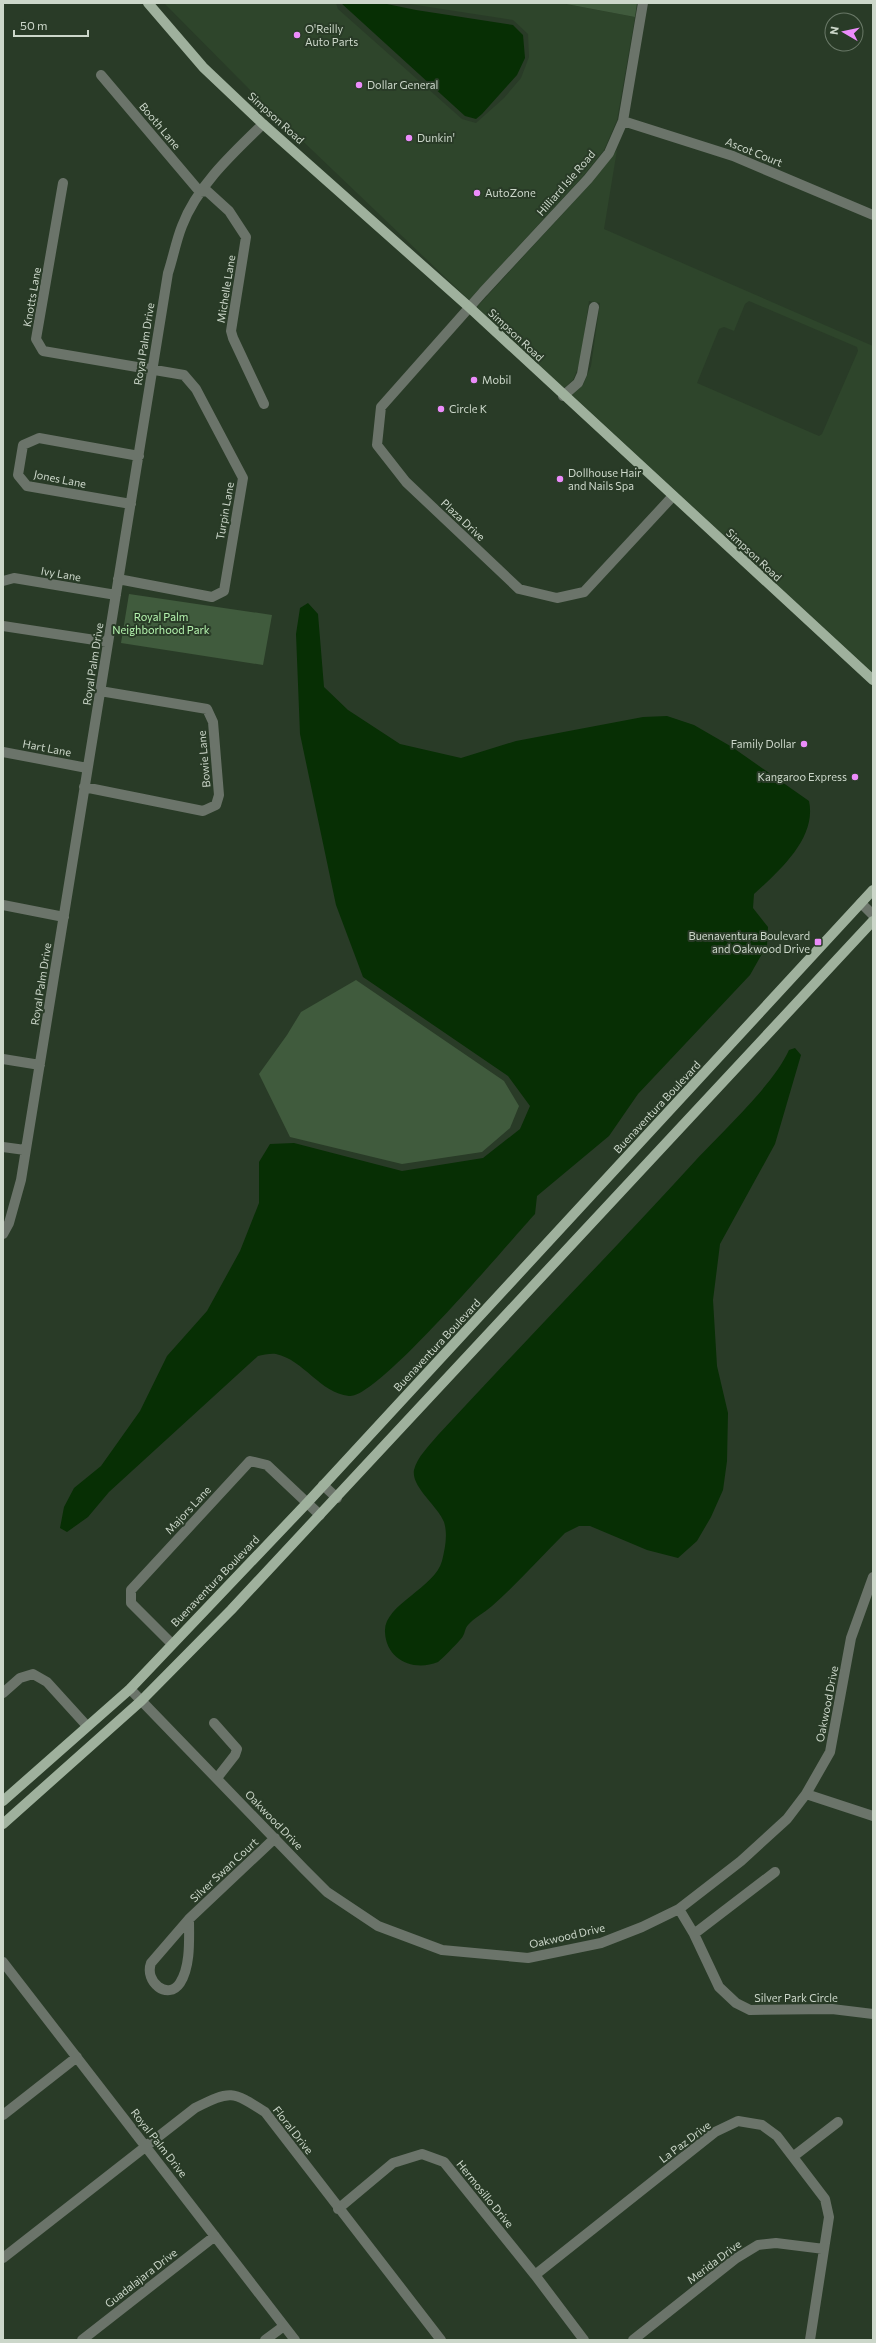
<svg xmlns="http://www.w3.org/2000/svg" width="876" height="2343" font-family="Commissioner,sans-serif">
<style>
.built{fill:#2e452b;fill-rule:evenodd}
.green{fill:#405b3d}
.water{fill:#072f04}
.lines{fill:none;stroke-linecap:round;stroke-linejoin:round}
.minor{stroke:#6b746a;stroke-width:10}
.major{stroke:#9fb19d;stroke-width:10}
.poi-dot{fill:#ec8cfb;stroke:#293b27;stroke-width:1.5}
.labels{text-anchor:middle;stroke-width:4;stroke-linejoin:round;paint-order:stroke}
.poi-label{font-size:11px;fill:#ccd7ca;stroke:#293b27;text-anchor:start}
.street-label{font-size:11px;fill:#ccd7ca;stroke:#293b27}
.park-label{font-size:11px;fill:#b6f5b0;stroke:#293b27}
</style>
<rect width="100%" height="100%" fill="#293b27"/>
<path class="built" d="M164,3H336L338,9L462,119L476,123L504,98L521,78L529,57L528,34L513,20L403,3H561L635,17L617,120L604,150L583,176L469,300L266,106Z
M617,150L604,229L873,346V673L572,395L583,385L591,366L600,303L589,301L580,363L573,380L564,388L477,307L592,182ZM749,301L857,347L858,351L822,434L819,436L697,383L719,329L724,327L734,331L745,304Z"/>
<path class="green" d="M561,3H637L635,17Z
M129,594L272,615L263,665L121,643Z
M356,980L504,1081L519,1106L510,1128L482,1152L402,1164L290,1137L259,1074L287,1035L301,1012Z"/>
<path class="water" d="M341,3H382L416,10L513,25L523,35L525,58L517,75L482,114L476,119L465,116Z
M308,603L318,614L324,687L348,710L400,744L461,758L516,741L643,717L667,716L694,725L732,747L809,801C817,838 779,871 754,894L753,908L768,927L767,945L750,975L638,1094L609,1136L537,1196L535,1214C510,1241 377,1400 349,1396C320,1393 304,1360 276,1354C271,1353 263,1355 258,1356L109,1492L88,1517L67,1532L60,1528L64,1507L74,1488L101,1466L140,1411L167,1356L207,1311L240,1251L259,1203V1162L270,1144L294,1143L402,1171L483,1158L520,1129L530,1106L508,1076L363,977L336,905L300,734L296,634L300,608Z
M795,1048L801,1055L775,1144L720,1244L713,1300L717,1366L728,1413L727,1461L723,1490L711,1517L697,1541L678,1558L647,1550L590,1526H579L565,1533C540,1558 517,1584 492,1606C484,1613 474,1618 468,1625C465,1628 465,1633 463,1636C461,1640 441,1660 438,1662C414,1672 386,1660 385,1632C383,1605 435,1588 442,1561C445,1548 448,1535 444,1522C438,1506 411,1487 414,1470C417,1457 430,1445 438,1435C523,1343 611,1253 696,1160C723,1131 774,1084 789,1050Z"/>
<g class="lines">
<path class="minor" d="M643,3L623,121L609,153L588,179L483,292L381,407L377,445L406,482L519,589L557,598L584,592L673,496
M101,75L200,192L207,191L229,211L246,237L231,331L233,338L264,404
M623,121L733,156L873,215
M63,183L36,339L43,351L184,375L196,389L243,478L224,591L212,597L118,579
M563,396L578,383L582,374L594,307
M131,504L27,486L18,475L23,445L39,438L139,456
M3,581L14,578L116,595
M3,626L108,642
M3,752L87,768
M84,787L203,811L216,805L219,795L213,722L207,709L100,691
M861,903L873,915
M3,905L64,917
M3,1059L40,1065
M3,1147L25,1150
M3,1234L9,1223L21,1180L168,273C173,258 176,241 182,226C197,186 233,153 263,124
M323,1485L337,1498
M171,1643L131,1603V1590L250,1461L267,1465L320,1515
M130,1689L304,1869L327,1892L378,1926L442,1950L528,1958L601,1943L642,1927L679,1909L741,1861L787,1819L806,1794L830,1752L851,1638L873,1577
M3,1693L20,1678L33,1674L47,1682L87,1726
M214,1723L237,1749L235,1755L217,1778
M806,1794L873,1816
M679,1909L694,1934L719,1987L736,2003L750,2010L832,2009L873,2014
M189,1919C189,1938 191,1966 180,1983C168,2001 144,1982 151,1963L189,1919L275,1838
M694,1934L775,1872
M3,1962L295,2340
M3,2115L77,2057
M794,2156L838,2122
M338,2209L393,2163L422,2154L444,2162L535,2275L584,2340
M3,2258L195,2108C231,2090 232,2091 265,2112L441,2340
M535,2275L715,2132L738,2121L762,2125L777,2136L825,2199L829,2217L810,2340
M82,2340L215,2236
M265,2340L284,2326
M633,2340L735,2259L758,2245L776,2243L824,2249"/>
<path class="major" d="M148,3L203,67L263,124L469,307L873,680
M3,1801L130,1689L307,1503L873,890
M3,1824L141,1701L231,1610L873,921"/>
</g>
<g class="poi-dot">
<circle cx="297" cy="35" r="4"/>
<circle cx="359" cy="85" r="4"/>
<circle cx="409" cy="138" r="4"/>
<circle cx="477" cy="193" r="4"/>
<circle cx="474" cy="380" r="4"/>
<circle cx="441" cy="409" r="4"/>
<circle cx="560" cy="479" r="4"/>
<circle cx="804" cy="744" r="4"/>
<circle cx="855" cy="777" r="4"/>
<rect x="814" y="938" width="8" height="8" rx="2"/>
</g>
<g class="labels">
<g class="poi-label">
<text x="305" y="33">O'Reilly<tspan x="305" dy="13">Auto Parts</tspan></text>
<text x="367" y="89">Dollar General</text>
<text x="417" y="142">Dunkin'</text>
<text x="485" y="197">AutoZone</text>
<text x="482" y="384">Mobil</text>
<text x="449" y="413">Circle K</text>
<text x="568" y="477">Dollhouse Hair<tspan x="568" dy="13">and Nails Spa</tspan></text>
<text x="796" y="748" text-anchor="end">Family Dollar</text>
<text x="847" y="781" text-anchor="end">Kangaroo Express</text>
<text x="810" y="940" text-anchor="end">Buenaventura Boulevard<tspan x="810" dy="13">and Oakwood Drive</tspan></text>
</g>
<g class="street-label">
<text transform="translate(276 118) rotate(42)" y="4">Simpson Road</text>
<text transform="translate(160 126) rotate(50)" y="4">Booth Lane</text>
<text transform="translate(754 152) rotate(22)" y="4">Ascot Court</text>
<text transform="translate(566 183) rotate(-49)" y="4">Hilliard Isle Road</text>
<text transform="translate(226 289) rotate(-81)" y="4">Michelle Lane</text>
<text transform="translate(32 297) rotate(-80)" y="4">Knotts Lane</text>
<text transform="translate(516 335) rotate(43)" y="4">Simpson Road</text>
<text transform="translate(144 344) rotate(-81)" y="4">Royal Palm Drive</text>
<text transform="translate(60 479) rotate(11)" y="4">Jones Lane</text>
<text transform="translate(225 511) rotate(-80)" y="4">Turpin Lane</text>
<text transform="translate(463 520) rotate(43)" y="4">Plaza Drive</text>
<text transform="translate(754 555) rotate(43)" y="4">Simpson Road</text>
<text transform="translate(61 574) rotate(10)" y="4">Ivy Lane</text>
<text transform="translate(93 664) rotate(-81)" y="4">Royal Palm Drive</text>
<text transform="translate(47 748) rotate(11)" y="4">Hart Lane</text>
<text transform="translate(204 759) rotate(-95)" y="4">Bowie Lane</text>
<text transform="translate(41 984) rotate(-81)" y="4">Royal Palm Drive</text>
<text transform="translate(657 1107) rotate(-47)" y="4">Buenaventura Boulevard</text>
<text transform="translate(437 1345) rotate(-47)" y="4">Buenaventura Boulevard</text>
<text transform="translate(188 1510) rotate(-47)" y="4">Majors Lane</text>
<text transform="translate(215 1581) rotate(-46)" y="4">Buenaventura Boulevard</text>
<text transform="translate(827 1704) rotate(-79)" y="4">Oakwood Drive</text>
<text transform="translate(274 1820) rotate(46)" y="4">Oakwood Drive</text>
<text transform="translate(224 1870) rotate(-43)" y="4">Silver Swan Court</text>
<text transform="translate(567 1936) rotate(-13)" y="4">Oakwood Drive</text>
<text x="796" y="2002">Silver Park Circle</text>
<text transform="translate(293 2130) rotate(52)" y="4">Floral Drive</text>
<text transform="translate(685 2142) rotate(-37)" y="4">La Paz Drive</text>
<text transform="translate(159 2143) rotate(52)" y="4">Royal Palm Drive</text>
<text transform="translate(485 2194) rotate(51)" y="4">Hermosillo Drive</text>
<text transform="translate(714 2262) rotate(-37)" y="4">Merida Drive</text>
<text transform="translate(141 2278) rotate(-38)" y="4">Guadalajara Drive</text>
</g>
<g class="park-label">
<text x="161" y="621">Royal Palm<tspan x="161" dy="13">Neighborhood Park</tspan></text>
</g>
</g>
<rect width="876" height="2343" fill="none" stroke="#ccd7ca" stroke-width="8"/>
<g transform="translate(844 32) rotate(279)"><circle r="19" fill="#293b27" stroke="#6a7968"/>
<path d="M0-3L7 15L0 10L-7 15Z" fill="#ec8cfb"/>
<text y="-6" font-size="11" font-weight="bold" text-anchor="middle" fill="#ccd7ca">N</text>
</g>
<path d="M14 30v6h74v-6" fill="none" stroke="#ccd7ca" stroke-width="2"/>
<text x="20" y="30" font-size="12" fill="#ccd7ca" stroke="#293b27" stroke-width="3" paint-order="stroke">50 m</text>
</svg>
